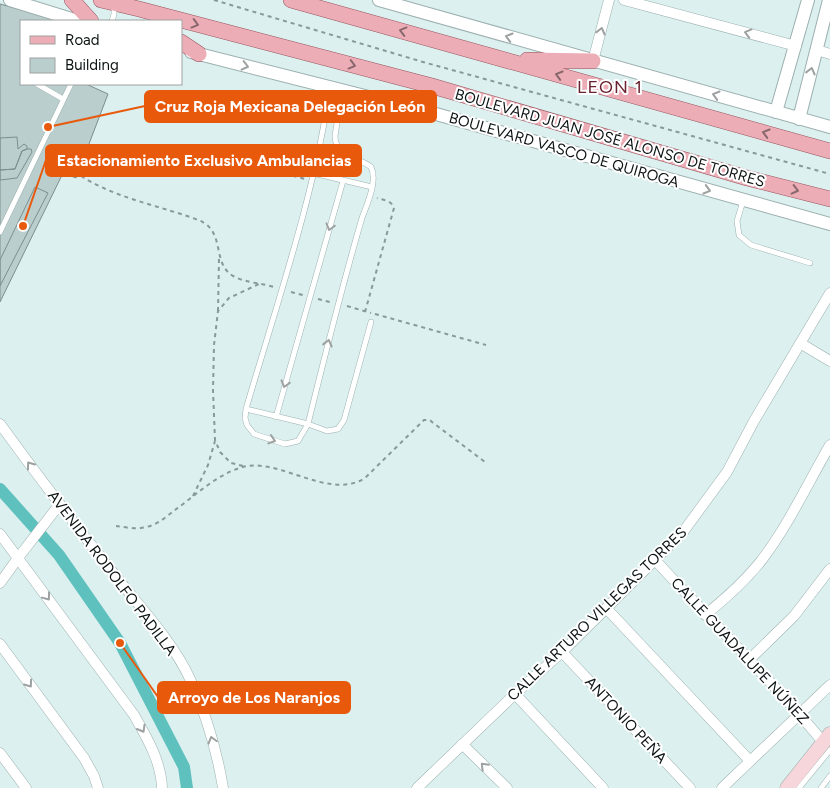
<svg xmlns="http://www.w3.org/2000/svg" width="830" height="788" font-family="Figtree,sans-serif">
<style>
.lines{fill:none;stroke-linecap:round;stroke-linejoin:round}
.canal{stroke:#5fc1be;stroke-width:12}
.building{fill:#bacecd;stroke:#7c8f8e}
.service-casing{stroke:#9cb0af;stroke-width:6}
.minor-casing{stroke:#9cb0af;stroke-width:11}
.tertiary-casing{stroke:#9cb0af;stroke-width:14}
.secondary-casing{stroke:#9cb0af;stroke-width:15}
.primary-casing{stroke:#96545d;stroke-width:16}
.path{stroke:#899998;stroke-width:2;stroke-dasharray:4 4;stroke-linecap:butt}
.service{stroke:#fff;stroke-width:5}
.minor{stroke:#fff;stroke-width:10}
.tertiary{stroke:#fff;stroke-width:12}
.secondary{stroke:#f6d6da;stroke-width:14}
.primary{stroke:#edadb6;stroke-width:15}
.oneway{stroke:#88686d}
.oneway2{stroke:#9ea1a1}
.labels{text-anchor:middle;stroke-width:4;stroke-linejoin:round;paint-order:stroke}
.street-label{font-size:15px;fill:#0c1313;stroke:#fff}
.quarter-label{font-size:18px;letter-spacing:1px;fill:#68222f;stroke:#fff}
.leader{fill:none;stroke:#e8590c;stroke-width:2}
.callout-dot{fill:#e8590c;stroke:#fff;stroke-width:2}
.callout{fill:#e8590c;stroke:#e8590c;stroke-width:2}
.callout-label{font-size:16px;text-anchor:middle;font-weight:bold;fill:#fff}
</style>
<rect width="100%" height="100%" fill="#dbf0ef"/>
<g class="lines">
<path class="canal" d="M0,489L59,555L120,643L184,767L187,788"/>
</g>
<path class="building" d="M0,4L62,21H21V84H86L108,94L76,178L63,173L0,302Z
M17,137L18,149L24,144L27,146V149L22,151L15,169L0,170V138Z
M27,149H31L32,152L17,178L0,180V170L15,169L22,151Z
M35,187L48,193L0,286V260Z"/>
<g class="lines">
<defs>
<path id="service" d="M112,21L114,14V5
M37,84L63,99
M330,88C314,197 277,303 246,409L245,418L247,425L254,434L285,444L298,441L308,424C325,355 342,286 362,218C367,204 378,181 371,167C359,157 335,157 335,136L342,91
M316,164L334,159H352
M313,173L372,187
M743,201L737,221L739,235L751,245L810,263
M0,232L71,84
M246,409L308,424L327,431L338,429L344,420L371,322
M276,417L343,181
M799,788L830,750
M821,788L830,776"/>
<path id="minor" d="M624,0L796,46
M817,50L830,54
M593,61L609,0
M800,343L830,361
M0,424C37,475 76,526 115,575C140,607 173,642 190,679C206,714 217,751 223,788
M0,534L134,715C147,738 161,761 162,788
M655,560C711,621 770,678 823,742
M0,583L18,558L59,505
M607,609L750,761
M705,615C725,599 745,581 761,561C788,526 808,483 830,445
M0,644L84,758L94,776L98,788
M562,652L690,788
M749,660L794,616L830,569
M515,694L603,788
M462,744L507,788
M0,753L26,788
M417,788L515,694L562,652L683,532L727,472L754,421L830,293
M722,788L830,685"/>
<path id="tertiary" d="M10,0L78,21
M379,0L830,127
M191,52L436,114L830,224
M776,112L808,0
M799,119L829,0"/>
<path id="secondary" d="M787,788L830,734"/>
<path id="primary" d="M72,0L91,21
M101,0L139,9L432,86L747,178L830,199
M291,0L830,151
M181,42L199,54
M527,60L593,61"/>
</defs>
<use href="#service" class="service-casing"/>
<use href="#minor" class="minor-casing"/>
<use href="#tertiary" class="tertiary-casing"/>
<use href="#secondary" class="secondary-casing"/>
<use href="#primary" class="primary-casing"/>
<path class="path" d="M214,0L423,62L830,174
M246,164L305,179
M81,176C117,199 162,206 201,221C204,223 208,225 210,228C222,242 215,265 233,276C246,283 261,283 274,287
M291,292L303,295
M318,299L330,302
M347,306L371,313
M218,311L219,258
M365,312L394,208C392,201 384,200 377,198
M375,314L486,345
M243,466L231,463L220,452L215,440L213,390L214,345L218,311L229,298L259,284
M193,496L208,465L215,441
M116,526C125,527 136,530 146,527C157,525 166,517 175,510C196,495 217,474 243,467C279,457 329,501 365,478L424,420H430L432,422L485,462"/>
<use href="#service" class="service"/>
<use href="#minor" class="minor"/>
<use href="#tertiary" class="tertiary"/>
<use href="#secondary" class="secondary"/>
<use href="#primary" class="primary"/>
</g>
<defs><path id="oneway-chevron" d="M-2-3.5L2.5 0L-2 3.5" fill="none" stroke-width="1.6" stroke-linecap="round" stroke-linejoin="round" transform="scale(1.25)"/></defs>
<g class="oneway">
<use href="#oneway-chevron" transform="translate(195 24) rotate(15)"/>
<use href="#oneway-chevron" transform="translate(403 31) rotate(-165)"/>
<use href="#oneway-chevron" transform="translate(352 65) rotate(15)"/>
<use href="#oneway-chevron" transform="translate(559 75) rotate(-164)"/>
<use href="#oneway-chevron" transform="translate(766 133) rotate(-164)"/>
<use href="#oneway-chevron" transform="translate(795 190) rotate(14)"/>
</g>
<g class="oneway2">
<use href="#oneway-chevron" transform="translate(601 31) rotate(-76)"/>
<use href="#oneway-chevron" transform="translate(748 33) rotate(-165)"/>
<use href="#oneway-chevron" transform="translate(509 37) rotate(-164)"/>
<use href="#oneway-chevron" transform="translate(245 66) rotate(14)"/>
<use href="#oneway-chevron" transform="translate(811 71) rotate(-76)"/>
<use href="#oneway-chevron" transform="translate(716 95) rotate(-164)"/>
<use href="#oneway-chevron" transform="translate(707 190) rotate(16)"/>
<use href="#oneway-chevron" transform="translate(330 227) rotate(106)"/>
<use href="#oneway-chevron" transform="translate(328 343) rotate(-76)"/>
<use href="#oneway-chevron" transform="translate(285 384) rotate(106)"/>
<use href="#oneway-chevron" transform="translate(272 440) rotate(18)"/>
<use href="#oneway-chevron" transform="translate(30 465) rotate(-126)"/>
<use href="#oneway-chevron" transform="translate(47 597) rotate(53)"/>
<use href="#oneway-chevron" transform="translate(29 684) rotate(54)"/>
<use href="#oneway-chevron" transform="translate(142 729) rotate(60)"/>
<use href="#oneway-chevron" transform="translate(212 740) rotate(-106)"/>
<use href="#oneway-chevron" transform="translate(484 766) rotate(-135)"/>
</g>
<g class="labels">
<g class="street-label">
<text transform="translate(610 138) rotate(16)" y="5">BOULEVARD JUAN JOSÉ ALONSO DE TORRES</text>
<text transform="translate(564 150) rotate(16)" y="5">BOULEVARD VASCO DE QUIROGA</text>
<text transform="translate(112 573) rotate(53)" y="5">AVENIDA RODOLFO PADILLA</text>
<text transform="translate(597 614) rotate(-44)" y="5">CALLE ARTURO VILLEGAS TORRES</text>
<text transform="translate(740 651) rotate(47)" y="5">CALLE GUADALUPE NÚÑEZ</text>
<text transform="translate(626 720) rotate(47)" y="5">ANTONIO PEÑA</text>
</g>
<g class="quarter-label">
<text x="610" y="93">LEON 1</text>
</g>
</g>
<path class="leader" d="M48 127L145 106M23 226L46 160M120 643L158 697"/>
<g class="callout-dot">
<circle cx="48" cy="127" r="5"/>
<circle cx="23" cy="226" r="5"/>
<circle cx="120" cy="643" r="5"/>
</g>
<g class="callout">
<rect x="145" y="91" width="291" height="31" rx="5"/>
<rect x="46" y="145" width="315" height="31" rx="5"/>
<rect x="158" y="682" width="192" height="31" rx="5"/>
</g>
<g class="callout-label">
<text x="290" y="112">Cruz Roja Mexicana Delegación León</text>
<text x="204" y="166">Estacionamiento Exclusivo Ambulancias</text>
<text x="254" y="703">Arroyo de Los Naranjos</text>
</g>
<rect x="20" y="20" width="162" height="65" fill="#ffffff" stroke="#9ea1a1"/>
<rect x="30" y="36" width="25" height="8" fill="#edadb6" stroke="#9ea1a1"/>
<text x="65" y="45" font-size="15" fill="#0c1313">Road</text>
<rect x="30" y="58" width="25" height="15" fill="#bacecd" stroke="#9ea1a1"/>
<text x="65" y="70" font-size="15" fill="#0c1313">Building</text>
</svg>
